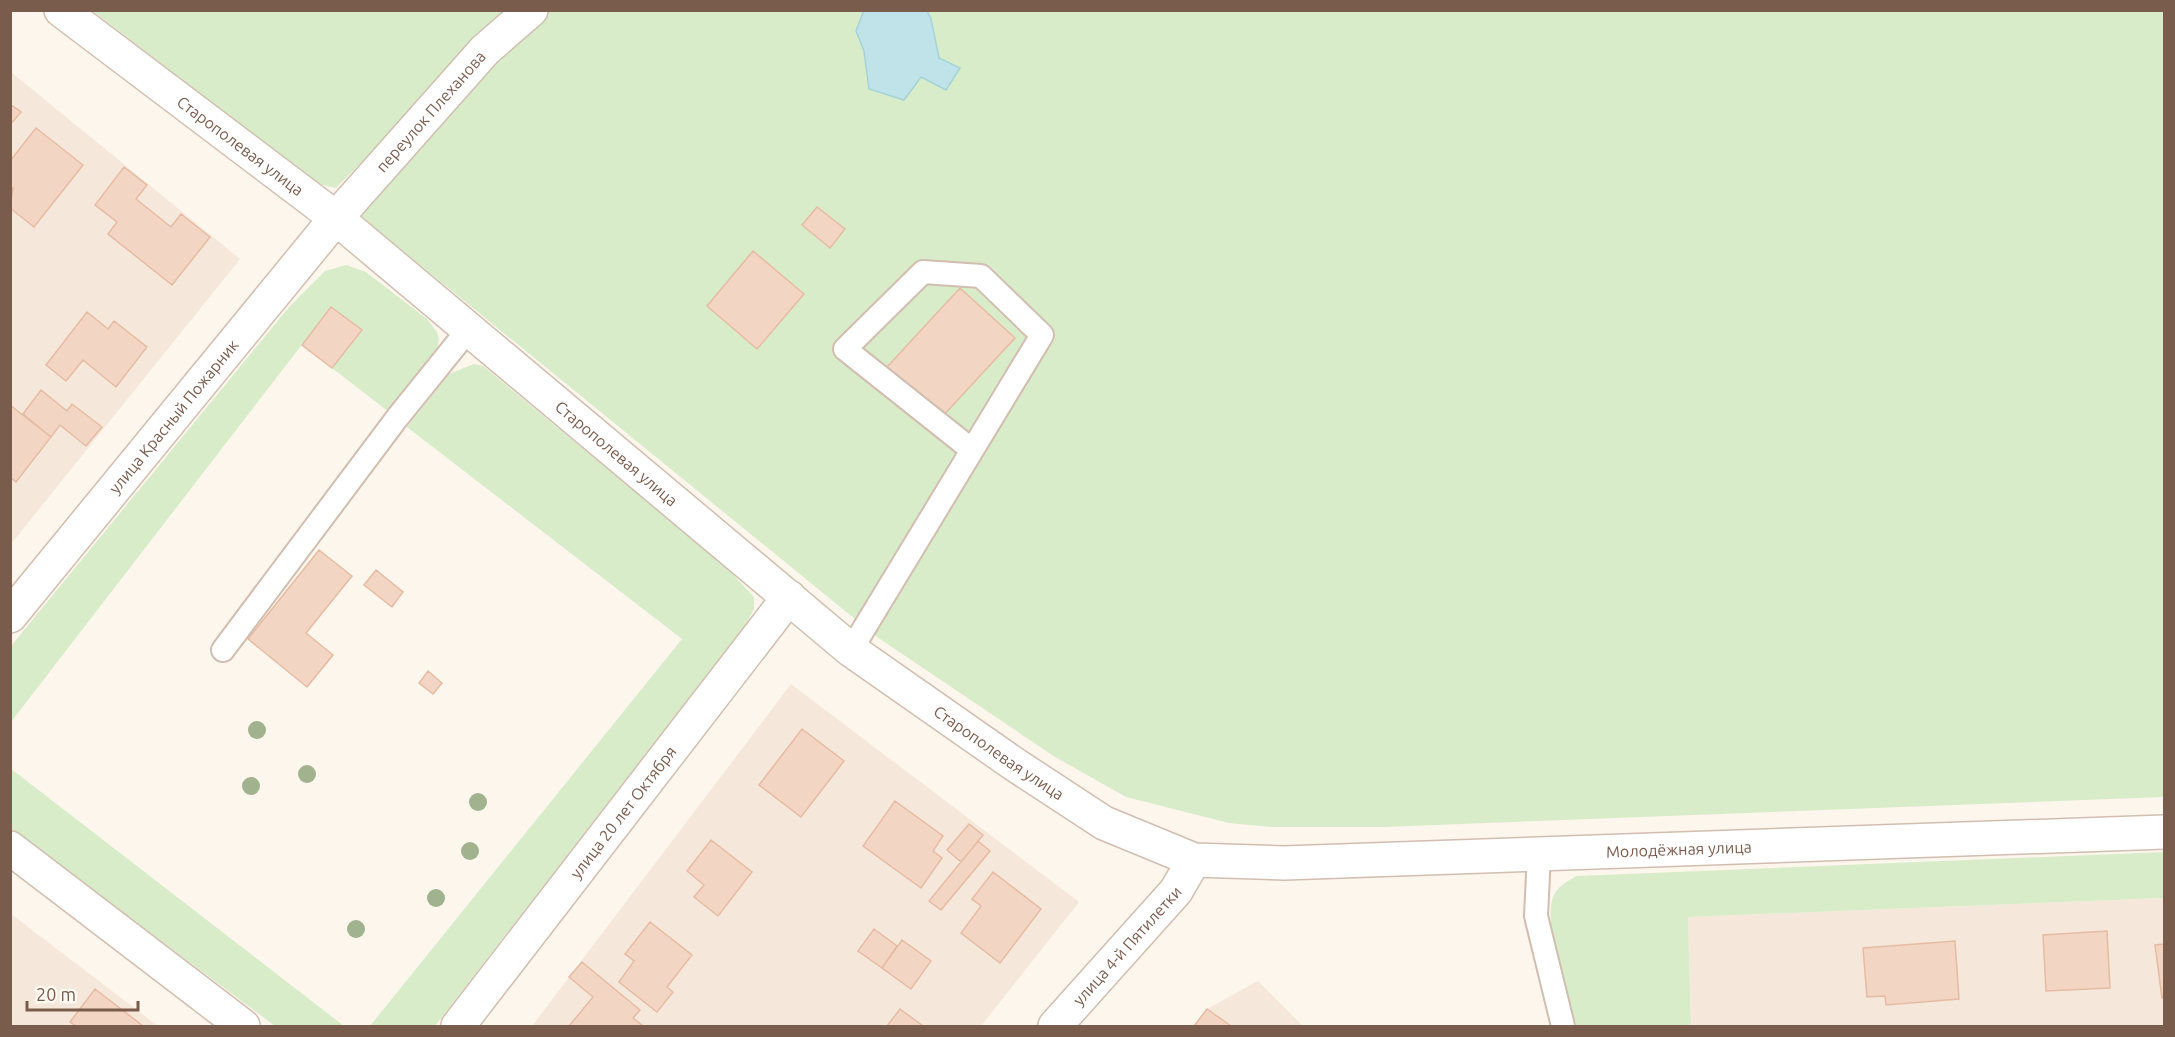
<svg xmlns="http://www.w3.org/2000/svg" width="2175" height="1037" font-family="Ubuntu,sans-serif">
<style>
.residential{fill:#f5e8da}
.green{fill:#d8ecc9}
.water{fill:#bfe3e8;stroke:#a5d3da;stroke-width:1.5}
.building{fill:#f3d5c3;stroke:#e6bba3;stroke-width:1.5}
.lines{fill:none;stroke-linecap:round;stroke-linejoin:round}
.service-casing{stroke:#d1beb0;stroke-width:26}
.minor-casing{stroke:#d1beb0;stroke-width:36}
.service{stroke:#fff;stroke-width:22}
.minor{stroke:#fff;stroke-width:33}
.tree{fill:#a0b28e}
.labels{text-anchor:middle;stroke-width:4.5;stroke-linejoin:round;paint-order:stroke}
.street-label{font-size:16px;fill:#7a5c4d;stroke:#fffaf3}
</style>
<rect width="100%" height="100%" fill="#fdf6ec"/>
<path class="residential" d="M11,72L240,259L11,544Z
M791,684L1079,902L981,1026H532Z
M2164,898V1026H1691L1688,917Z
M11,914L158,1026H11Z
M1258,981L1303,1026H1194L1207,1009Z"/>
<path class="green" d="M93,11H511L336,188L318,184Z
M537,11H2164V797L1384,827H1271L1229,823L1126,797L1055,757L877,637L360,216L359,205Z
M346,265L366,272L427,319L437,332L439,339L437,350L389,412L332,368L362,330L331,307L11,722V646L289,307L325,271Z
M474,364L483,366L727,568L754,597V609L746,624L435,1026H370L682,639L407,427L449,374Z
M10,768L344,1026H275L11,829Z
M2164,852V898L1688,917L1691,1026H1570C1564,1000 1541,915 1555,893C1560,885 1569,880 1577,876Z"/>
<path class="water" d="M864,10L927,11L931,19L939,58L960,68L946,90L921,77L904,100L869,89L864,51L856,31Z"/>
<path class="building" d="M10,104L21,112L10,125Z
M36,128L83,165L34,227L10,208L13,188L10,187V161Z
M124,167L147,185L136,199L171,227L181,214L210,237L172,285L108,234L117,222L95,205Z
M817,207L845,229L830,248L802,225Z
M753,251L804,294L757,349L707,306Z
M960,288L1015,338L941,418L887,367Z
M331,307L362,330L332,368L302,345Z
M87,312L108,329L114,321L147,347L116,387L83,360L66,381L46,365Z
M41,390L67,411L72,404L102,427L86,446L60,425L51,437L23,414Z
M10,405L51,437L16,482L10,477Z
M319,550L352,576L306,633L333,655L307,687L248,639Z
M376,570L403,592L392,607L364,585Z
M428,671L442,683L433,694L419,683Z
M802,729L844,761L801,817L759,785Z
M895,801L943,836L933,851L942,858L921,888L863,846Z
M969,824L983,835L961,862L947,850Z
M711,840L752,872L718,916L694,897L704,885L687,871Z
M978,841L990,851L941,910L929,901Z
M993,872L1041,909L1000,963L961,933L981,906L972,899Z
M650,922L692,955L667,987L673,992L657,1012L619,982L634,961L625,954Z
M874,929L897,946L882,968L858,951Z
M2107,931L2110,988L2046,991L2043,935Z
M902,940L931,961L911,989L882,968Z
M1955,941L1959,999L1886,1005L1885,996L1867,997L1863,948Z
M2164,944V998H2162L2155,945Z
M582,962L640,1010L633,1018L643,1026H569L593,997L569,977Z
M95,989L143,1026H76L70,1022Z
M900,1009L923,1026H887Z
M1207,1009L1231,1026H1194Z"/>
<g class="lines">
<defs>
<path id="service" d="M223,650L397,418L468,330
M851,650L1042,335L981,276L923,272L845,349L972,450
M1539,854L1536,916L1563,1026"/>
<g id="minor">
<path id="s1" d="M61,10L336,218L851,650L1014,764L1104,823L1194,860L1284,863L2164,832"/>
<path id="s2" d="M10,616L336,218L485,50L531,10"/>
<path d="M10,848L243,1026"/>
<path id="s3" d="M458,1026L789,597"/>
<path id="s4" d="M1055,1026L1176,891L1194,860"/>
</g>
</defs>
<use href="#service" class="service-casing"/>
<use href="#minor" class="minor-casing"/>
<use href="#service" class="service"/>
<use href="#minor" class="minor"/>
</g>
<g class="tree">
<circle cx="257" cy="730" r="9"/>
<circle cx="307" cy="774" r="9"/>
<circle cx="251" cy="786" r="9"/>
<circle cx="478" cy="802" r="9"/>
<circle cx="470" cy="851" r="9"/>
<circle cx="436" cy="898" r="9"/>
<circle cx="356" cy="929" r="9"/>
</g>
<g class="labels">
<g class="street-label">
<text dy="6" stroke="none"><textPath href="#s2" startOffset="657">переулок Плеханова</textPath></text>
<text dy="6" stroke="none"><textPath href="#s1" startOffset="225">Старополевая улица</textPath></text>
<text dy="6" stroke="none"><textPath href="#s2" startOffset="258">улица Красный Пожарник</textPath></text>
<text dy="6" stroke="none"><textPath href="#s1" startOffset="711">Старополевая улица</textPath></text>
<text dy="6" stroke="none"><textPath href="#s1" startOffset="1197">Старополевая улица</textPath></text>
<text dy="6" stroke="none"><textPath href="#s3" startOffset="270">улица 20 лет Октября</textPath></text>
<text dy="6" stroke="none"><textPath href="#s1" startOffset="1906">Молодёжная улица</textPath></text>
<text dy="6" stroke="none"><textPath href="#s4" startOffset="108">улица 4-й Пятилетки</textPath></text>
</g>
</g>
<rect width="2175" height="1037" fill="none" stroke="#7a5c4d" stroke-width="24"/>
<path d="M27 1001v9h111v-9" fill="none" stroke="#7a5c4d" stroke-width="3"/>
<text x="36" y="1001" font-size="18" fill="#7a5c4d" stroke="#fffaf3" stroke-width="4.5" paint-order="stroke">20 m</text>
</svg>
